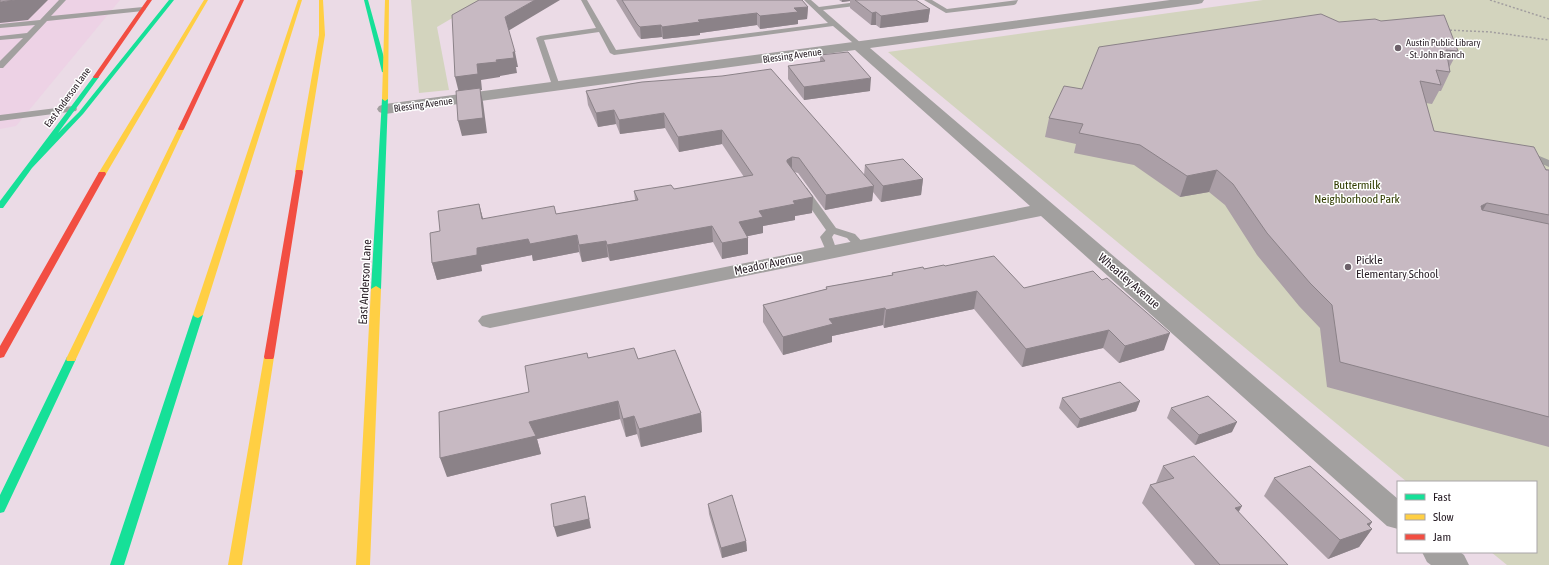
<svg xmlns="http://www.w3.org/2000/svg" width="1549" height="565" font-family="'Asap Condensed',sans-serif">
<style>
.built{fill:#edd2e5}
.green{fill:#d3d4be}
.lines{fill:none;stroke-linecap:round;stroke-linejoin:round}
.path{stroke:#a29e9f;stroke-width:1.5;stroke-dasharray:2 2;stroke-linecap:butt}
.lane{fill:#a2a09f;fill-rule:evenodd}
.street{fill:#a2a09f;fill-rule:evenodd}
.fast{fill:#16e098;fill-rule:evenodd}
.slow{fill:#ffcf43;fill-rule:evenodd}
.jam{fill:#f24e42;fill-rule:evenodd}
.wall{fill:#ab9fa7}
.shaded-wall{fill:#8b8288}
.building{fill:#c7b9c2;stroke:#8b8288}
.poi-dot{fill:#6c6069;stroke:#fff;stroke-width:1.5}
.labels{text-anchor:middle;stroke-width:3;stroke-linejoin:round;paint-order:stroke}
.far-poi-label{font-size:10px;fill:#281d25;stroke:#fff;text-anchor:start}
.far-street-label{font-size:10px;fill:#281d25;stroke:#fff}
.park-label{font-size:12px;fill:#323e02;stroke:#fff}
.poi-label{font-size:12px;fill:#281d25;stroke:#fff;text-anchor:start}
.street-label{font-size:12px;fill:#281d25;stroke:#fff}
</style>
<rect width="100%" height="100%" fill="#ebdbe6"/>
<path class="built" d="M0,0H120L16,126L0,129Z"/>
<path class="green" d="M411,0H483L437,27L449,90L419,93Z
M1263,0H1549V565H1507L1491,552H1536V482H1407L888,52Z"/>
<g class="lines">
<path class="path" d="M1490,0L1549,19
M1446,30L1491,32L1549,40"/>
<path class="lane" d="M59,0H66L51,16L143,7L146,9L143,11L47,21L3,68H0V61L23,38L0,40V36L27,33L35,25L0,28V24L40,20Z
M581,0H587L616,50L828,23L804,0H811L819,7L872,0H890L887,2L823,10L862,44V48H859L833,26L614,55L610,53L599,32L544,40L560,86L556,88H553L536,38L540,36L596,28Z
M924,0H932L947,9L1018,0L1016,4L1014,5L946,13Z
M73,106L76,107L77,109L76,111L0,121V115Z
M1527,151L1549,160V167L1524,156L1522,154L1524,152Z
M803,187L807,188L836,228L855,234L866,246L864,248H856L847,238L834,234L832,237L837,251L835,253H827L820,237L826,230L798,190Z"/>
<path class="street" d="M1170,0H1204L1202,3L1198,4L870,48L1398,499V529L1387,526L1041,216L490,328L482,326L478,321L482,316L490,314L1030,206L855,50L385,114L379,112L377,109L379,106L385,104Z
M1422,552H1460L1464,555L1469,565H1431L1427,562Z"/>
<path class="fast" d="M169,0H174L83,114L32,168L3,208H0V201L94,76L99,77L58,133L79,112Z
M364,0H368L388,72L387,73L382,72Z
M385,97L388,99L381,289L376,292L371,289L382,99Z
M198,312L203,315L124,565H110L193,315Z
M71,356L75,357L76,359L6,508L4,512L0,513V495L66,359L67,357Z"/>
<path class="slow" d="M204,0H208L106,174L105,176H99L98,174Z
M298,0H302L203,315L198,318L195,317L193,315Z
M319,0H323L325,35L303,172L299,174L295,172L319,35Z
M385,0H389L388,99L385,101L382,99Z
M181,127L184,129L76,359L75,361H67L66,359L178,129Z
M376,286L381,289L370,565H356L371,289Z
M269,354L273,355L274,357L242,565H228L264,357L265,355Z"/>
<path class="jam" d="M147,0H152L98,78H94L93,77Z
M240,0H244L184,129L183,130H179L178,129Z
M296,170H302L303,172L274,357L273,359H265L264,357Z
M99,172H105L106,174L5,355L4,357L0,358V346Z"/>
</g>
<path class="wall" d="M616,0H802L808,7L807,19L798,20V24L760,29L757,25L700,33V35L663,39L662,37L641,39L638,36Z
M839,0H916L930,9L928,22L880,28L876,25H871L850,8V1L842,2Z
M1339,22L1458,51L1449,68L1450,72L1441,91H1439L1432,104L1426,103L1434,131L1549,170V447L1327,387L1320,328L1299,306L1257,255L1225,205L1209,192L1180,197L1134,165L1074,153L1076,144L1045,137L1049,118L1082,89Z
M820,55L870,91L804,100L788,79V66L820,62Z
M642,82L864,175L865,165L923,179L921,195L881,202L873,192L872,201L825,210L798,173L794,172L812,213L795,216V220L763,226V233L747,236L748,238V254L722,259L713,242L610,261L608,257L582,262L579,252L533,261L532,255L481,265L482,271L437,280L432,263L440,231L479,204L483,219L556,214L635,200L634,191L674,189L744,177L722,144L679,152L665,128L620,134L616,124L598,127L588,105L586,91Z
M945,266L1024,288L1164,350L1119,363L1103,348L1022,367L974,309L884,328L883,325L832,336V342L783,355L763,322V305L826,289V287L892,275V273Z
M588,358L638,359L701,413L702,432L641,447L637,434L626,437L620,419L537,439L541,454L447,477Z
M1062,398L1140,401L1136,411L1077,428L1059,408Z
M1171,408L1232,432L1195,445L1167,418Z
M1163,466L1238,512L1288,565H1195L1142,503L1150,485L1156,483Z
M1274,478L1372,522L1369,526L1372,529L1359,547L1328,559L1264,496Z
M708,504L746,541L747,551L722,558L709,514Z"/>
<path class="shaded-wall" d="M15,0H48L28,20L0,23V2Z
M535,0H560L508,31L505,17Z
M842,0H850V1L842,2Z
M808,7L807,19L798,20V24L760,29V16L794,8Z
M930,9L928,22L880,28L881,16Z
M876,12V25H871L872,13Z
M757,13V25L700,33V35L663,39L662,27L698,20Z
M661,25L662,37L641,39L640,27Z
M513,52H515L518,67H516L517,73L500,76V77L481,80L482,90H480L483,102L487,133L462,136L458,121L459,93L455,77L477,64L496,60Z
M871,78L870,91L804,100V87Z
M614,110L616,124L598,127L596,113Z
M664,113L665,128L620,134L619,120Z
M722,130V144L679,152L678,137Z
M792,157V172L787,162V160Z
M1217,170L1209,192L1180,197L1187,176Z
M923,179L921,195L881,202L883,186Z
M874,186L872,201L825,210L826,195Z
M813,197L812,213L795,216V220L763,226V233L739,238V222L759,211L793,201Z
M1487,203L1474,225L1481,206Z
M479,204L483,219H482Z
M712,226L713,242L610,261L607,245Z
M577,235L579,252L533,261L532,255L481,265L482,271L437,280L432,263L477,248L528,239Z
M748,238V254L722,259V243Z
M606,241L608,257L582,262L579,245Z
M977,291L974,309L884,328L886,310Z
M885,308L883,325L832,336V342L783,355V337L829,319Z
M1109,330L1103,348L1022,367L1026,349Z
M1170,333L1164,350L1119,363L1125,346Z
M618,401L620,419L537,439L541,454L447,477L440,458L529,422Z
M1140,401L1136,411L1077,428L1080,419Z
M701,413L702,432L641,447L639,429Z
M634,416L637,434L626,437L623,419Z
M1237,422L1232,432L1195,445L1199,435Z
M585,496L591,528L557,537L554,527Z
M1242,506L1232,524L1235,508Z
M1372,522L1366,531L1372,529L1359,547L1328,559L1340,540L1367,524Z
M746,541L747,551L722,558L721,548Z"/>
<path class="building" d="M0,0H15L0,2Z
M479,0H535L505,17L515,52H513L514,58L496,60L497,62L477,64L478,74L455,77L452,15Z
M622,0H802L808,7L794,8L798,12L760,16L757,13L698,20L700,22L662,27L661,25L640,27L637,24Z
M855,0H916L930,9L881,16L876,12L872,13Z
M1321,14L1339,22L1375,19L1381,21L1444,15L1458,51L1446,50L1450,72L1436,70L1441,85L1420,81L1434,131L1534,147L1546,170H1549V215L1487,203L1481,206L1482,210L1549,224V417L1340,362L1332,305L1310,283L1267,233L1233,184L1217,170L1187,176L1140,145L1079,133L1083,124L1049,118L1064,86L1082,89L1099,47Z
M848,52L871,78L804,87L788,66L825,61L820,55Z
M771,69L874,186L826,195L799,158L792,157L787,160V162L813,197L793,201L795,204L759,211L763,217L739,222L748,238L722,243L712,226L607,245L606,241L579,245L577,235L530,244L528,239L477,248V255L432,263L430,233L440,231L438,211L479,204L482,219L554,206L556,214L638,200L634,191L671,185L674,189L753,175L722,130L678,137L664,113L619,120L614,110L596,113L586,91L642,82L722,76Z
M480,88L483,118L458,121L456,91Z
M903,159L923,179L883,186L865,165Z
M994,256L1024,288L1093,271L1102,280L1107,278L1170,333L1125,346L1109,330L1026,349L977,291L886,310L885,308L829,319L833,324L783,337L763,305L827,289L826,287L893,275L892,273L923,267L924,269L944,265L945,266Z
M634,348L638,359L675,350L701,413L639,429L634,416L623,419L618,401L529,422L536,436L440,458L439,412L529,392L525,366L587,353L588,358Z
M1120,382L1140,401L1080,419L1062,398Z
M1208,396L1237,422L1199,435L1171,408Z
M1194,456L1242,506L1235,508L1288,565H1220L1150,485L1174,478L1163,466Z
M1310,466L1372,522L1367,524L1372,529L1340,540L1274,478Z
M732,495L746,541L721,548L708,504Z
M585,496L589,519L554,527L551,504Z"/>
<g class="poi-dot">
<circle cx="1398" cy="48" r="4"/>
<circle cx="1348" cy="267" r="4"/>
</g>
<g class="labels">
<g class="far-poi-label">
<text x="1406" y="46">Austin Public Library<tspan x="1406" dy="12">- St. John Branch</tspan></text>
</g>
<g class="far-street-label">
<text transform="translate(792 55) rotate(-8)" y="4">Blessing Avenue</text>
<text transform="translate(67 97) rotate(-54)" y="4">East Anderson Lane</text>
<text transform="translate(423 104) rotate(-8)" y="4">Blessing Avenue</text>
</g>
<g class="park-label">
<text x="1357" y="189">Buttermilk<tspan x="1357" dy="14">Neighborhood Park</tspan></text>
</g>
<g class="poi-label">
<text x="1356" y="264">Pickle<tspan x="1356" dy="14">Elementary School</tspan></text>
</g>
<g class="street-label">
<text transform="translate(768 264) rotate(-12)" y="4">Meador Avenue</text>
<text transform="translate(1129 281) rotate(41)" y="4">Wheatley Avenue</text>
<text transform="translate(365 282) rotate(-87)" y="4">East Anderson Lane</text>
</g>
</g>
<rect x="1397" y="481" width="140" height="72" fill="#ffffff" stroke="#a9a5a8"/>
<rect x="1405" y="494" width="20" height="6" fill="#16e098" stroke="#a9a5a8"/>
<text x="1433" y="501" font-size="12" fill="#281d25">Fast</text>
<rect x="1405" y="514" width="20" height="6" fill="#ffcf43" stroke="#a9a5a8"/>
<text x="1433" y="521" font-size="12" fill="#281d25">Slow</text>
<rect x="1405" y="534" width="20" height="6" fill="#f24e42" stroke="#a9a5a8"/>
<text x="1433" y="541" font-size="12" fill="#281d25">Jam</text>
</svg>
